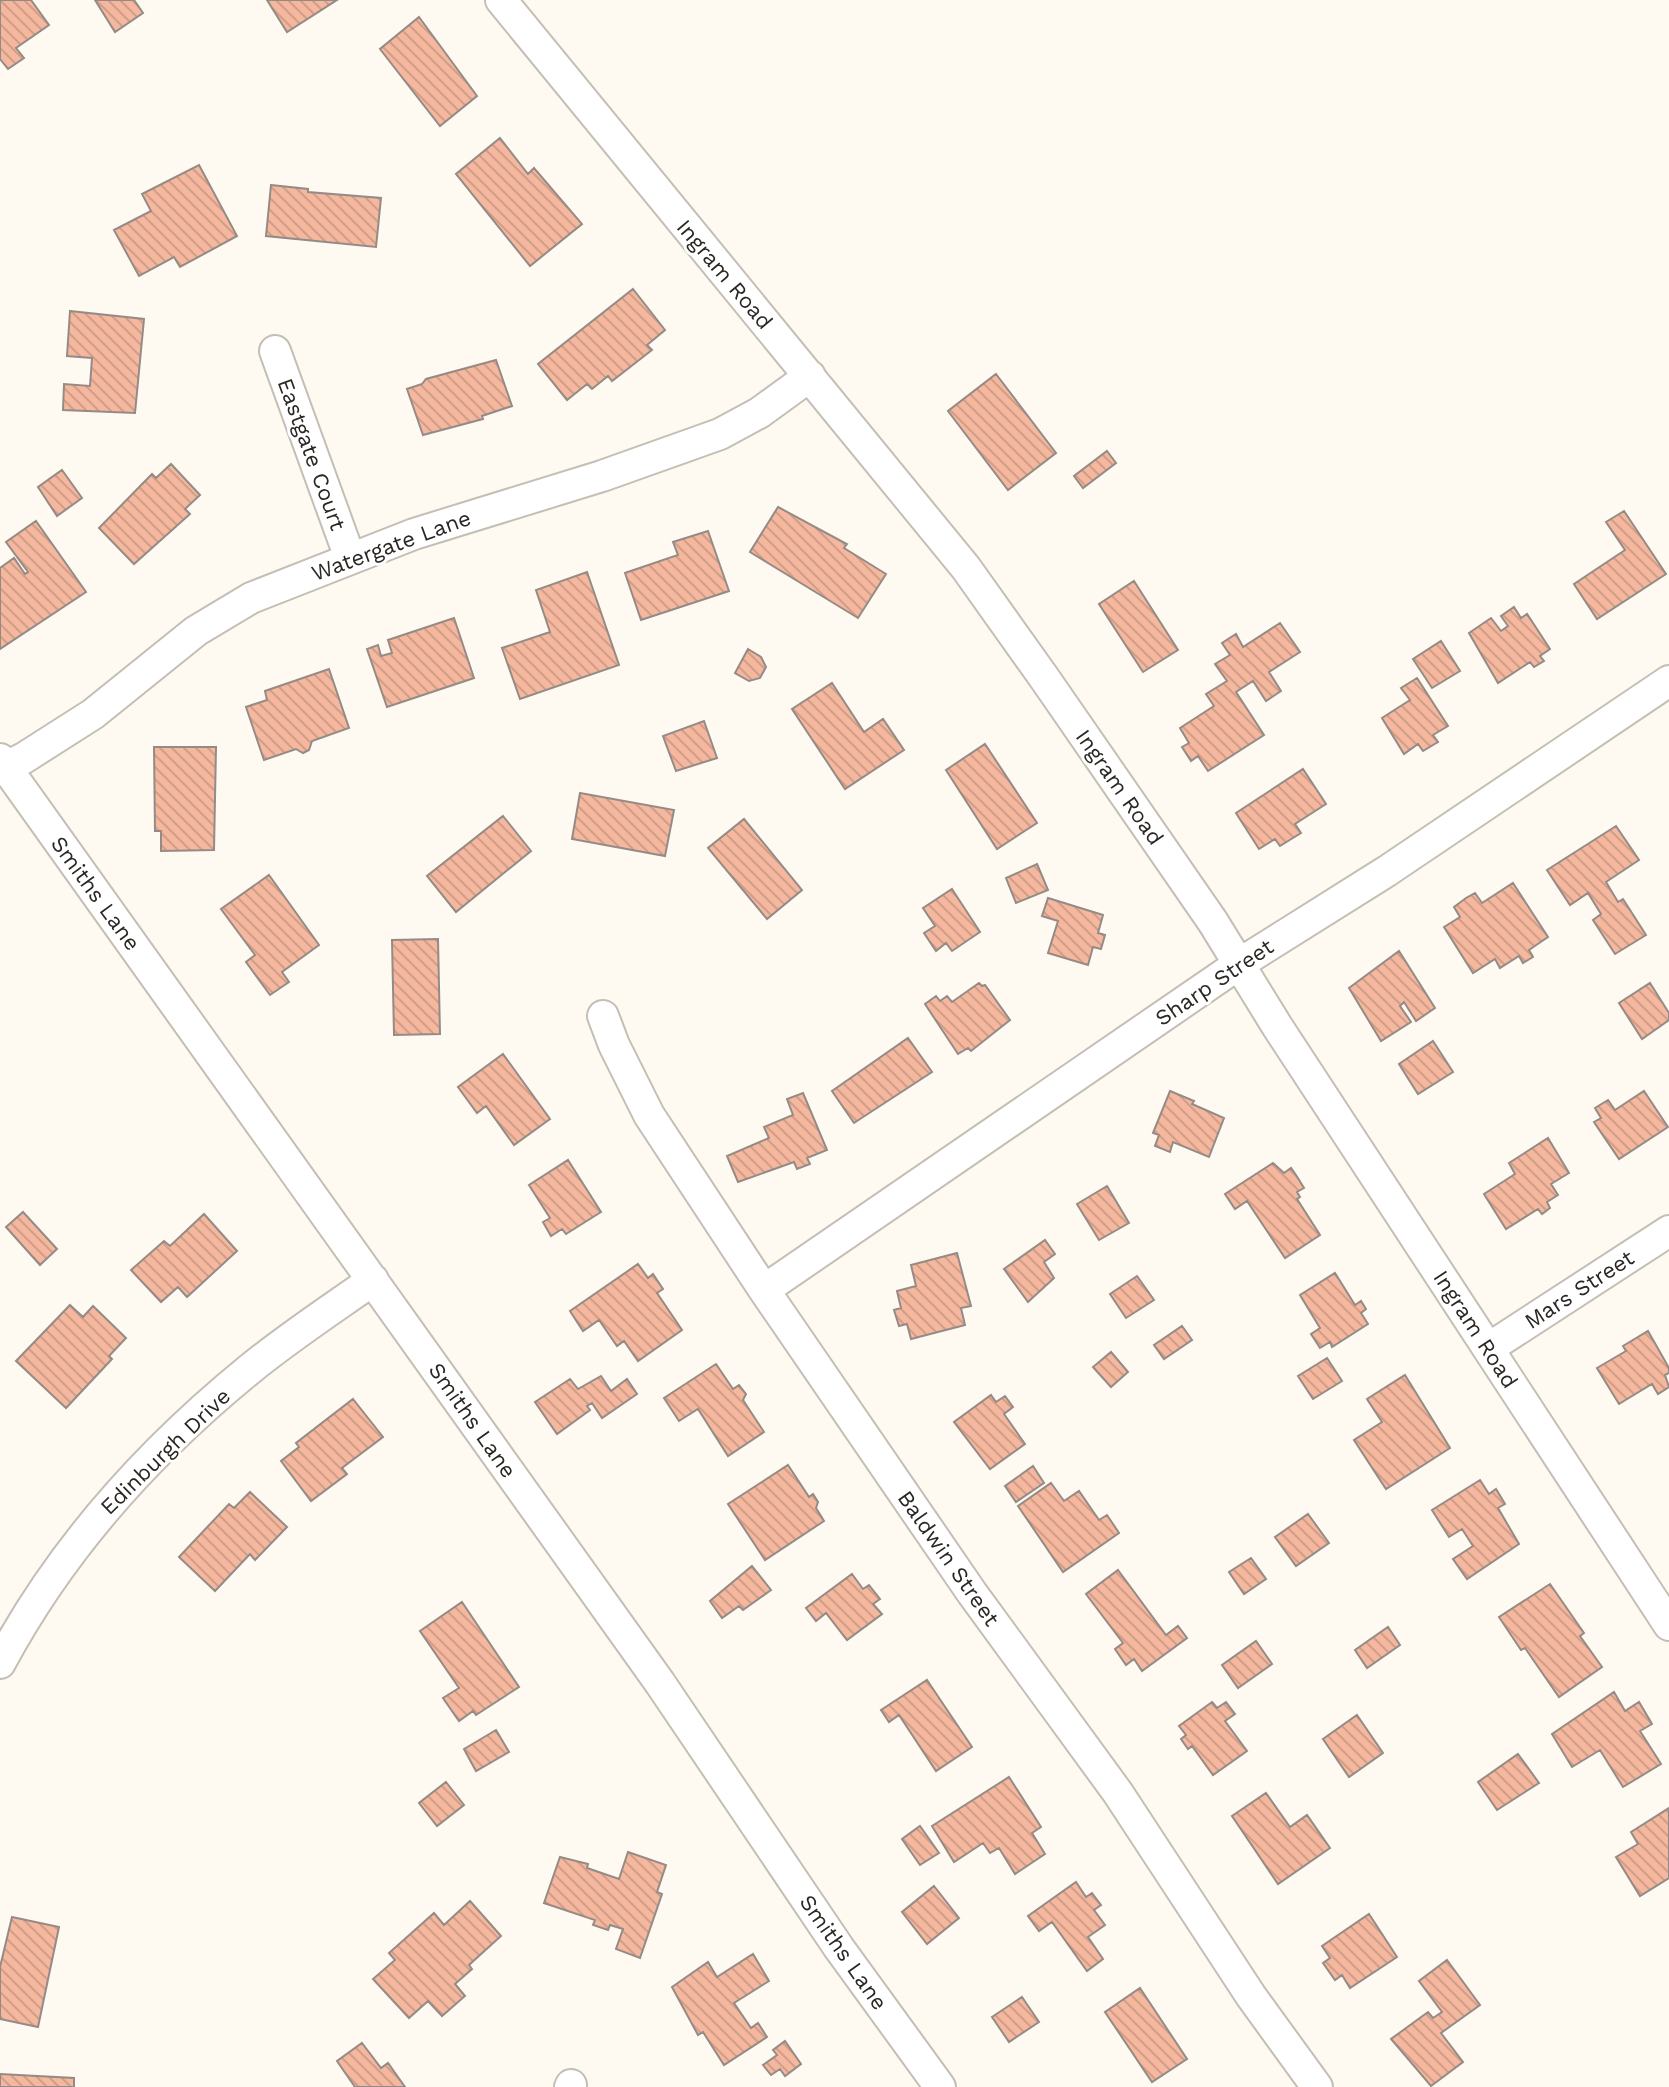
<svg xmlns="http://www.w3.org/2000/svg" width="1669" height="2087" font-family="'Work Sans',sans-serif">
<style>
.building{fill:url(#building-back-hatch);stroke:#958b86;stroke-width:2}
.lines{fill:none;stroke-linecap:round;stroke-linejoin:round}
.street-casing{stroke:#c5beb5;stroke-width:34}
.street{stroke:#fff;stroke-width:30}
.labels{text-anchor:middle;stroke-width:6;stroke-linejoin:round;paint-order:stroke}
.street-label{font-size:22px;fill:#292623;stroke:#fff}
</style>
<defs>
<pattern id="building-back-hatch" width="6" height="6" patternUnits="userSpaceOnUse" patternTransform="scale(2)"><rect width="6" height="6" fill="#f5b89e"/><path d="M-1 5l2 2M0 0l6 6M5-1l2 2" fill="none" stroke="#d29e88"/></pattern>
</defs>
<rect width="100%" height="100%" fill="#fef9f1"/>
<path class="building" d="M0,0H31L49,25L16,48L24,58L8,69L0,59Z
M95,0H134L143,13L115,32Z
M267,0H337L287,32Z
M419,17L477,96L440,126L380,49Z
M500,138L528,174L534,168L582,224L530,266L456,174Z
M199,165L237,236L180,267L174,257L139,276L114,230L151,211L142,194Z
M271,185L308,189V192L381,198L376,247L266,236Z
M633,289L665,330L647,345L652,350L612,381L608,376L592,389L587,384L567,400L538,364Z
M70,311L144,319L135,413L63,410L64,384L90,386L92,358L67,356Z
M496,360L512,406L482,416L483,419L423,435L407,389L422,384L426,379Z
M996,374L1056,453L1008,490L948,411Z
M1107,451L1116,463L1083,488L1074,476Z
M171,464L200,495L185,509L190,514L134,564L99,528L152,474L156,478Z
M62,470L82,498L57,516L38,487Z
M778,507L841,541L847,544L844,548L886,574L858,618L750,552Z
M1624,511L1666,574L1597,619L1574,584L1625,550L1606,522Z
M36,521L86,592L0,649V568L14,558L25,574L28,572L6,542Z
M708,531L729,591L641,620L625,573L678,555L673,542Z
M587,572L619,665L520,699L502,648L550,632L536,590Z
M1134,581L1178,650L1143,672L1099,604Z
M1514,607L1521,618L1527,614L1550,649L1540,656L1544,661L1534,667L1530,662L1498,683L1469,633L1491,618L1501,631L1508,626L1501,616Z
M454,618L474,678L387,707L367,649L378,645L381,656L392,653L388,640Z
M1280,623L1300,652L1269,672L1281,691L1266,701L1253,681L1236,692L1264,735L1208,771L1198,756L1191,761L1182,747L1189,743L1180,728L1214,706L1206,694L1227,681L1215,664L1230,655L1222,643L1236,634L1243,647Z
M1441,641L1460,671L1432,688L1413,659Z
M748,649L761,657L766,667L760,678L749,681L735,673Z
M329,669L349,728L312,741L309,750L303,753L296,749L264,760L246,707L267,700L265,691Z
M1417,678L1448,726L1433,735L1438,742L1423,751L1418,744L1404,754L1382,718L1410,700L1401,688Z
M832,683L864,732L883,719L904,750L845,789L792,709Z
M704,721L717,758L676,771L663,736Z
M985,744L1037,823L997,849L946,770Z
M154,747H216L214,850L161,851V831H155Z
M1303,769L1326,804L1295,824L1301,833L1280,846L1275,839L1259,849L1236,813Z
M580,793L674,810L665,856L572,839Z
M503,816L531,851L456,912L427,876Z
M744,819L802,890L767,919L708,848Z
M1616,826L1639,860L1606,882L1618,902L1623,899L1646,935L1615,954L1593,920L1601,914L1588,893L1570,905L1547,870Z
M1037,864L1048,890L1016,903L1006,878Z
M269,875L319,945L282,972L289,982L270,995L246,962L255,955L221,909Z
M1513,883L1548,937L1529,950L1533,957L1523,963L1519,956L1500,968L1495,959L1473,973L1444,927L1460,917L1454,907L1466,898L1475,893L1482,903Z
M952,889L980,932L952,951L946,943L936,951L924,933L935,926L923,908Z
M1048,898L1103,915L1098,933L1105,935L1101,949L1093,947L1088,965L1048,953L1058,921L1042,916Z
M438,939L440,1034L394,1035L392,940Z
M1399,951L1435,1008L1416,1021L1404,1002L1400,1006L1411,1022L1381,1041L1349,988Z
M979,983L982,986L985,985L1010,1020L971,1051L968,1048L958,1054L925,1004L936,996L940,1001L947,996L952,1002Z
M1650,983L1669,1013V1020L1642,1039L1619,1003Z
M908,1038L932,1072L854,1123L832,1091Z
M1433,1041L1453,1072L1418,1094L1399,1064Z
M503,1054L550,1119L514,1145L486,1106L477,1113L458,1087Z
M1170,1091L1194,1101L1192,1104L1224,1118L1209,1157L1173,1142L1170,1152L1155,1146L1159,1135L1153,1133Z
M1644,1091L1668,1127L1619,1159L1594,1122L1601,1118L1595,1108L1608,1100L1615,1110Z
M803,1093L827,1150L807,1158L810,1164L797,1169L794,1162L738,1182L727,1156L769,1138L764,1127L793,1115L787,1099Z
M1548,1138L1569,1173L1551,1184L1558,1195L1547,1202L1550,1208L1542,1214L1538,1209L1506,1229L1484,1194L1515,1174L1509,1163Z
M568,1160L601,1212L566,1234L562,1229L551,1236L543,1222L550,1218L529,1185Z
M1273,1163L1284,1173L1291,1168L1296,1175L1304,1188L1297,1192L1300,1197L1297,1199L1320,1235L1285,1258L1247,1201L1235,1209L1225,1194Z
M1107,1186L1129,1223L1099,1240L1077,1204Z
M23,1212L57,1249L40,1265L6,1227Z
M204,1214L237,1251L187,1297L178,1287L161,1302L131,1270L164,1241L170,1246Z
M1045,1240L1055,1254L1044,1262L1054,1278L1028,1302L1004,1269Z
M957,1253L971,1306L961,1308L965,1325L911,1339L907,1324L899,1326L894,1310L901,1308L897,1291L916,1286L911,1265Z
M638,1264L648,1278L653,1274L663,1289L657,1293L682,1330L638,1361L624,1341L617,1346L599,1320L583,1331L570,1311Z
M1335,1273L1355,1305L1361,1301L1366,1309L1361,1313L1368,1324L1332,1347L1330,1342L1320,1348L1311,1334L1320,1328L1300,1295Z
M1137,1276L1154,1300L1126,1318L1110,1294Z
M70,1305L83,1317L93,1306L126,1338L109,1356L112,1359L66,1408L16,1361Z
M1182,1326L1192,1340L1164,1359L1154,1345Z
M1648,1331L1669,1368V1373L1665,1375L1669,1387L1658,1394L1652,1384L1619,1404L1597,1368L1626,1351L1623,1346Z
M1111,1352L1128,1372L1111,1387L1093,1367Z
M1327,1358L1342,1381L1313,1399L1298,1376Z
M716,1364L733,1389L739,1385L746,1394L743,1400L764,1432L728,1456L698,1409L679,1421L664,1398Z
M1405,1375L1450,1448L1386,1489L1354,1440L1382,1422L1367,1399Z
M601,1376L611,1391L627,1379L637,1394L602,1418L592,1403L587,1406L590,1410L557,1434L535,1402L570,1379L578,1389Z
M991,1395L996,1402L1005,1396L1013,1407L1004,1414L1025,1444L990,1469L954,1422Z
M353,1399L383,1437L342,1468L347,1474L311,1501L281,1461L299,1447L296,1443Z
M788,1465L809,1497L813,1494L818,1502L816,1508L824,1521L765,1560L728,1504Z
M1033,1466L1044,1483L1016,1502L1005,1486Z
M1480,1480L1489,1494L1496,1489L1505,1504L1498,1508L1519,1544L1467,1579L1453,1559L1473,1546L1462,1529L1449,1537L1432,1510Z
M1051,1483L1064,1501L1079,1491L1099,1520L1107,1515L1119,1533L1063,1572L1018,1506Z
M250,1492L287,1527L255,1560L250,1554L215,1591L179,1557L229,1504L234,1508Z
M1308,1514L1329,1543L1296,1566L1275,1537Z
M1251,1558L1266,1579L1244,1594L1229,1572Z
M752,1566L771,1590L743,1610L739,1606L722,1618L710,1601Z
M1118,1570L1166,1635L1178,1626L1187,1638L1142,1671L1134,1659L1126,1665L1115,1649L1123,1643L1086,1594Z
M852,1574L863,1589L869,1585L880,1599L873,1604L882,1614L847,1640L826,1613L816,1621L806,1608Z
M1550,1584L1584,1633L1580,1636L1602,1667L1559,1697L1525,1648L1521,1650L1499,1617Z
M462,1602L519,1687L476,1715L473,1711L459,1721L443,1698L459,1688L420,1631Z
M1388,1627L1400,1645L1367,1668L1355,1650Z
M1256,1641L1272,1664L1238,1688L1222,1665Z
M927,1680L972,1747L936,1771L899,1715L889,1722L881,1710Z
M1614,1692L1625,1711L1639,1702L1652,1724L1640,1731L1661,1764L1623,1787L1600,1750L1572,1767L1552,1734Z
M1212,1702L1217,1708L1226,1702L1235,1714L1225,1721L1247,1751L1213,1775L1192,1746L1188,1749L1181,1739L1186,1735L1179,1726Z
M1357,1715L1383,1753L1349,1777L1323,1739Z
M496,1730L509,1752L476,1771L464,1749Z
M1518,1754L1539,1783L1497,1810L1478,1782Z
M1009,1777L1041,1827L1032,1833L1045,1854L1015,1874L999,1848L990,1853L983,1843L954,1862L932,1826Z
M446,1782L464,1805L437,1826L419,1803Z
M1266,1793L1290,1827L1307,1815L1330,1848L1278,1884L1232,1816Z
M1669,1808V1878L1640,1896L1616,1857L1638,1844L1631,1832Z
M920,1826L939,1853L920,1865L902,1839Z
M628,1852L666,1865L657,1892L662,1894L640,1958L616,1949L623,1929L610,1925L608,1930L593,1925L595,1920L544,1903L560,1857L588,1864L587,1868L619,1879Z
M1076,1882L1086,1897L1092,1893L1101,1905L1094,1910L1105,1925L1088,1937L1103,1959L1087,1971L1052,1922L1039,1931L1028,1916Z
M934,1886L959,1918L927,1944L902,1912Z
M470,1901L501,1936L469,1965L472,1969L455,1984L465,1996L442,2016L428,2001L409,2018L373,1979L395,1960L389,1953L434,1913L444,1925Z
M1369,1914L1397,1957L1350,1988L1342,1975L1335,1980L1323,1963L1330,1958L1322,1946Z
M12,1917L59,1927L38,2027L0,2019V1967Z
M753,1954L769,1981L734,2003L751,2028L758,2023L767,2037L724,2065L703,2032L698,2035L672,1987L708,1962L717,1977Z
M1447,1960L1480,2005L1441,2033L1463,2062L1431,2086L1391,2039L1428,2012L1433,2018L1442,2012L1419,1981Z
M1140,1988L1187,2059L1152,2082L1105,2012Z
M1022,1997L1039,2022L1009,2042L992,2017Z
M785,2041L801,2064L785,2076L780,2069L771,2075L763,2065L777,2055L773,2050Z
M362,2043L381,2068L388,2063L405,2087H355L337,2061Z
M0,2074L74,2078V2087H0Z"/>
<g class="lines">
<defs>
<path id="street" d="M501,0L966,568L1045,679L1213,922L1277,1026L1669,1625
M275,351L350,558
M0,759L660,1683L839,1948L940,2087
M0,770L24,758L93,714L196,631L251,598L414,534L602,476L720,434L759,413L810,376
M603,1016L614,1045L649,1115L764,1290L972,1593L1118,1793L1251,1996L1317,2087
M764,1290L1239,964L1387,871L1669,681
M1489,1348L1669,1231
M0,1663C62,1547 148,1452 250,1369C289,1337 332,1309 373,1280
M570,2087L571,2085"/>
</defs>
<use href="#street" class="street-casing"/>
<use href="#street" class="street"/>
</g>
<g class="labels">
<g class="street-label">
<text transform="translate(725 274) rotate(50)" y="8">Ingram Road</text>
<text transform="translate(312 454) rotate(70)" y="8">Eastgate Court</text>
<text transform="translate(391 545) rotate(-20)" y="8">Watergate Lane</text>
<text transform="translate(1120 787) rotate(55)" y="8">Ingram Road</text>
<text transform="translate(96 893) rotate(54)" y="8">Smiths Lane</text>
<text transform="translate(1214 982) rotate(-34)" y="8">Sharp Street</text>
<text transform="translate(1579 1289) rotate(-33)" y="8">Mars Street</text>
<text transform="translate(1476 1329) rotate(57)" y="8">Ingram Road</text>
<text transform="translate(473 1420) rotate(55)" y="8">Smiths Lane</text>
<text transform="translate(165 1451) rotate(-44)" y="8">Edinburgh Drive</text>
<text transform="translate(949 1558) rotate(55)" y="8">Baldwin Street</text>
<text transform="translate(844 1952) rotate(55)" y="8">Smiths Lane</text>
</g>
</g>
</svg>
